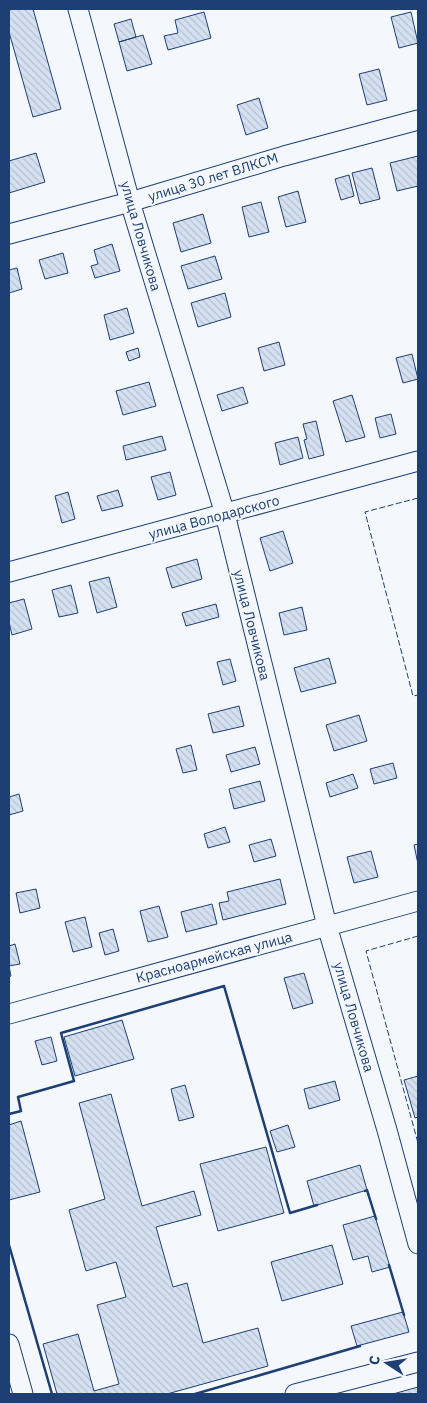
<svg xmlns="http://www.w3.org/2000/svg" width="427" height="1403" font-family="'IBM Plex Sans',sans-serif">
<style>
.building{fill:url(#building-back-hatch);stroke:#1d3f73}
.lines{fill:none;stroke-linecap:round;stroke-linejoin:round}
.minor-casing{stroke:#1d3f73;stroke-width:21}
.minor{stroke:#f4f7fb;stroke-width:19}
.fence{stroke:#1d3f73;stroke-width:1;stroke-dasharray:6 2.5;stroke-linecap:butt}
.wall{stroke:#1d3f73;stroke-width:2.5}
.labels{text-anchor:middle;stroke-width:4;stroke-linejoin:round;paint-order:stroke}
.street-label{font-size:14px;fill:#1d3f73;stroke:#f4f7fb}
</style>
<defs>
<pattern id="building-back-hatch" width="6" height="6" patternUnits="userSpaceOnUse" patternTransform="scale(1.25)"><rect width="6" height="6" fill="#d5e0f0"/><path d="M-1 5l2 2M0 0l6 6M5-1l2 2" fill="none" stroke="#b6c1d1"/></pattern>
</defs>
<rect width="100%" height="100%" fill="#f4f7fb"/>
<path class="building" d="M9,9H33L61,109L33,117L9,32Z
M204,12L211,38L168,50L164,36L178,33L175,20Z
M411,12L418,43L399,48L391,17Z
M131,19L136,37L119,42L114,24Z
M143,35L152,64L127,71L119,42Z
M379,69L387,100L367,105L359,74Z
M259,98L268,128L246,135L237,105Z
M36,153L45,182L9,193V161Z
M418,156V186L397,191L390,163Z
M372,168L380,199L360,204L352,173Z
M349,175L354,196L341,200L335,179Z
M298,191L306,222L286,227L278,197Z
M261,202L269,232L249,237L242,207Z
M203,214L211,243L181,252L173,223Z
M112,244L120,271L95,278L91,266L98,264L94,250Z
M63,253L68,273L45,279L39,260Z
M215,256L222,279L188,289L181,266Z
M17,268L22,289L9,293V270Z
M225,293L231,317L198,327L191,303Z
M127,308L134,333L110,340L104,315Z
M279,342L285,365L264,371L258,348Z
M138,348L140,357L129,361L126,352Z
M412,354L418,379L403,383L396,358Z
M149,382L156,406L123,415L116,391Z
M243,387L248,403L222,411L217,395Z
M352,395L365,437L346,442L333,401Z
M391,414L396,434L380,438L375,418Z
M316,421L324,455L309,459L304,440L307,439L303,424Z
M162,436L166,450L126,460L123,446Z
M298,437L303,458L280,465L275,443Z
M170,472L176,495L158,500L151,477Z
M118,490L123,506L102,511L97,496Z
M68,492L75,519L62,523L55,496Z
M283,531L293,563L270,571L260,538Z
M197,559L202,579L172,588L166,568Z
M109,577L117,607L97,613L89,582Z
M71,585L78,613L59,617L52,590Z
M24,599L32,629L12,635L9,622V603Z
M216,604L219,617L186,626L182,613Z
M302,607L307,630L284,635L279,613Z
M329,658L336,683L301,692L294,668Z
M230,659L236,681L223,685L217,662Z
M239,706L244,726L213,733L208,714Z
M359,715L367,741L334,751L326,725Z
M191,745L197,770L183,773L176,749Z
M255,747L260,764L231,772L226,755Z
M393,763L397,778L374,784L370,769Z
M353,774L358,788L330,797L326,783Z
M260,781L265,801L234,809L229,789Z
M19,794L23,811L9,815V797Z
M225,827L230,842L208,848L204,834Z
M271,839L276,856L254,862L249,845Z
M418,844V864L414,845Z
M371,851L378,877L354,883L347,857Z
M280,879L286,904L223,920L219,903L229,901L227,892Z
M36,889L40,908L20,913L16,893Z
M212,904L217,924L186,932L181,912Z
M159,906L168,937L148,942L140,911Z
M85,917L92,947L73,952L65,922Z
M113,929L119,951L105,955L99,933Z
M15,944L20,964L9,966L11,976L9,977V946Z
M304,973L313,1003L293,1009L284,978Z
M122,1020L134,1059L75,1076L64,1037Z
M51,1037L57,1061L42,1065L35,1041Z
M418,1076V1117L415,1118L404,1080Z
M335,1081L340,1100L309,1109L304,1089Z
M185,1085L194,1117L179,1121L171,1089Z
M111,1094L142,1206L194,1191L201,1215L156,1227L173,1287L187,1283L203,1343L258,1328L268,1366L167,1394H57L43,1344L78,1334L94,1391L119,1384L97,1305L126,1297L116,1262L86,1271L69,1210L105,1199L79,1103Z
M21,1121L40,1192L9,1200V1125Z
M288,1125L295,1147L277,1152L270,1131Z
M266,1147L284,1213L218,1231L200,1164Z
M360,1165L367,1190L314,1206L307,1181Z
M375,1216L390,1267L372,1272L368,1256L353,1260L343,1225Z
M332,1245L343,1284L282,1301L271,1262Z
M403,1312L409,1332L357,1346L351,1326Z
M418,1387V1394H393Z"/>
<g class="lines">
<defs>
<path id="minor" d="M78,9L130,202L225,514L327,926L387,1130L418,1244
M9,234L130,202L284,156L418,120
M9,572L418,461
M9,1014L418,901
M9,1344L23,1394
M295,1394L418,1362"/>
</defs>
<use href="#minor" class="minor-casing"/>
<use href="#minor" class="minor"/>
<path class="fence" d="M418,498L365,512L413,696L418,695
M418,936L366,951L418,1143"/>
<path class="wall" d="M9,1114L21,1111L18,1097L74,1081L61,1033L224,986L290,1213L317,1205
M365,1191L367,1190L376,1219
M9,1245L52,1394
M389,1265L404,1315
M195,1394L360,1346"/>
</g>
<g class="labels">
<g class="street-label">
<text transform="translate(213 177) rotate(-17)" y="5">улица 30 лет ВЛКСМ</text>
<text transform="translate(141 236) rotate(74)" y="5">улица Ловчикова</text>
<text transform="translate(214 517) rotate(-15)" y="5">улица Володарского</text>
<text transform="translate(252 625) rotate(76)" y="5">улица Ловчикова</text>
<text transform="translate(214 957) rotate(-15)" y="5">Красноармейская улица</text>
<text transform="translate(354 1017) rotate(74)" y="5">улица Ловчикова</text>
</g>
</g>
<rect width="427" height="1403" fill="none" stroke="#1d3f73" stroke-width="20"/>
<g transform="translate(387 1363) rotate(282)" stroke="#f4f7fb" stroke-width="4" paint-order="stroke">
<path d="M0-4L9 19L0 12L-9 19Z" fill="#1d3f73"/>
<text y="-8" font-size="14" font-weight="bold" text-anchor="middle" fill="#1d3f73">С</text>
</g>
</svg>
